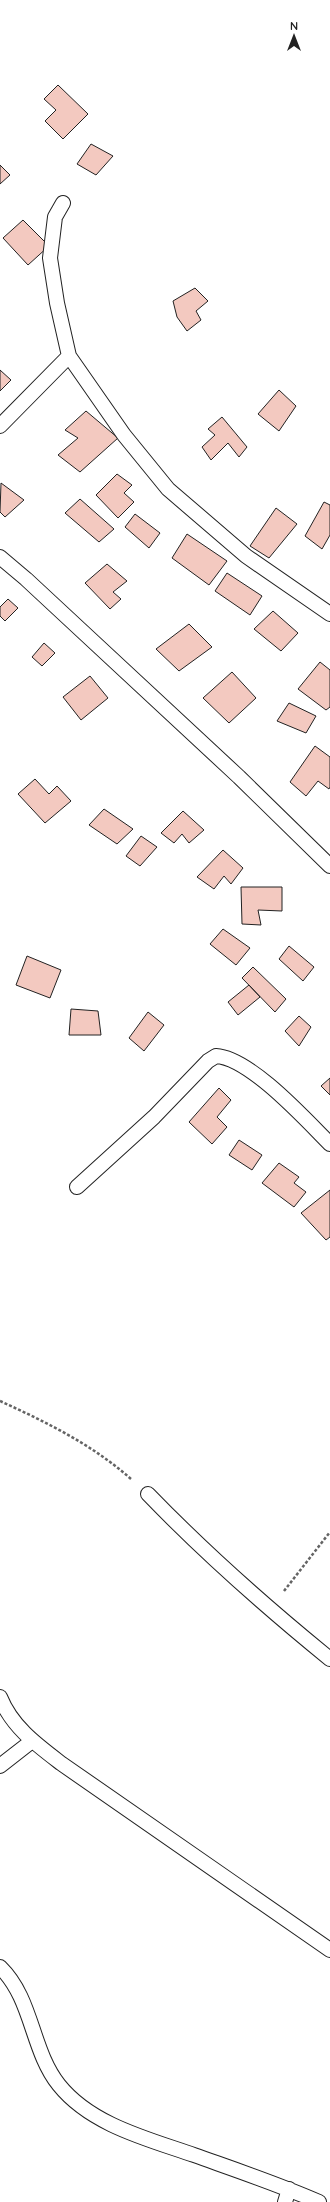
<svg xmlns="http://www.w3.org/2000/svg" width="330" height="2202" font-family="Quicksand,sans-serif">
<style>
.building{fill:#f3c9c0;stroke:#222}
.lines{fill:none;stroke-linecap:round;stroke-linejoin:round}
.lane-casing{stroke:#222;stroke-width:16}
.path{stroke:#646464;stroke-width:2.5;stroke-dasharray:3 2;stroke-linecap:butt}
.lane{stroke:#fff;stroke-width:14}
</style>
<rect width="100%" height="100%" fill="#fff"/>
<path class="building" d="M58,85L88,114L63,139L45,121L56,110L44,99Z
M91,144L113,156L96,175L77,164Z
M0,165L10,175L0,184Z
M23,220L49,246L28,265L3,238Z
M195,288L208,301L196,311L201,320L187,331L177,317L173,301Z
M0,370L11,380L0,391Z
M279,390L296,406L279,431L258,414Z
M86,411L118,438L80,472L58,455L78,438L65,430Z
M222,417L247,447L239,457L228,443L211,460L202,447L215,435L208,429Z
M117,474L132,485L124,493L134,502L118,518L96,495Z
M1,483L24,500L5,517L0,512Z
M80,499L114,529L99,542L65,513Z
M324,502L330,505V535L322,549L305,536Z
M276,508L297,524L269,558L250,546Z
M135,514L160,533L149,548L125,527Z
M187,534L227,561L209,585L172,558Z
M107,564L127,581L113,592L121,599L110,609L85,583Z
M227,573L262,596L250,615L215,591Z
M8,599L18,608L5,621L0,616V607Z
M273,611L298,633L281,651L254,629Z
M189,624L212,647L179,671L156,649Z
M44,643L55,653L42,666L32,657Z
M320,662L330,670V707L326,710L298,689Z
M232,672L256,698L229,723L203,698Z
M90,676L108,698L81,720L63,697Z
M289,703L316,716L306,733L277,721Z
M315,746L330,757V787L329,789L318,781L306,796L290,782Z
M35,779L49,794L57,786L71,801L45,823L18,794Z
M104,809L133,829L117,844L89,825Z
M183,811L204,830L189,843L182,834L174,843L161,833Z
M141,836L157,847L140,866L126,856Z
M223,850L243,868L231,884L224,876L214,889L197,877Z
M241,887H282V911L258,910L261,925L242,924Z
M223,929L250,948L236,965L210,944Z
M289,946L314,967L303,981L279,959Z
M27,956L61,970L50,998L16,985Z
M253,967L286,999L275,1012L242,978Z
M249,985L260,997L238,1015L228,1002Z
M71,1009L98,1011L101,1035H69Z
M148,1012L164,1025L144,1051L129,1038Z
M299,1016L311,1027L299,1046L285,1031Z
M330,1078V1095L321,1086Z
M219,1088L231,1100L217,1117L227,1127L212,1144L189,1122Z
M239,1140L262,1155L252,1170L229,1155Z
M279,1163L299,1177L294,1183L306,1192L294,1207L262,1183Z
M330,1190V1237L326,1240L301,1213Z"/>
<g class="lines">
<defs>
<path id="lane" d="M63,203L55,217L50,258L57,303L69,356L124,435L168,489L246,556L330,614
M0,426L69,356
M0,557L26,579L239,777L330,866
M77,1187L154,1117L208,1061L216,1056C250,1058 305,1119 330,1144
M148,1494C205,1553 266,1607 330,1659
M0,1697C12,1727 37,1745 62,1764L330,1950
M0,1766L32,1741
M0,1967C33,1999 31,2050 59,2085C91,2125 148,2139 194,2155C236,2170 278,2184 319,2202
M285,2202L289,2189"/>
</defs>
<use href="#lane" class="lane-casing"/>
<path class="path" d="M0,1401C46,1422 93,1445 131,1479
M284,1591L330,1532"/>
<use href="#lane" class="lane"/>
</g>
<g transform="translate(294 36)" stroke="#ffffff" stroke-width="3" paint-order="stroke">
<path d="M0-3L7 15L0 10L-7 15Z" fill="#222222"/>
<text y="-6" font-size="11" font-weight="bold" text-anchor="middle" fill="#222222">N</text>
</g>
</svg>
